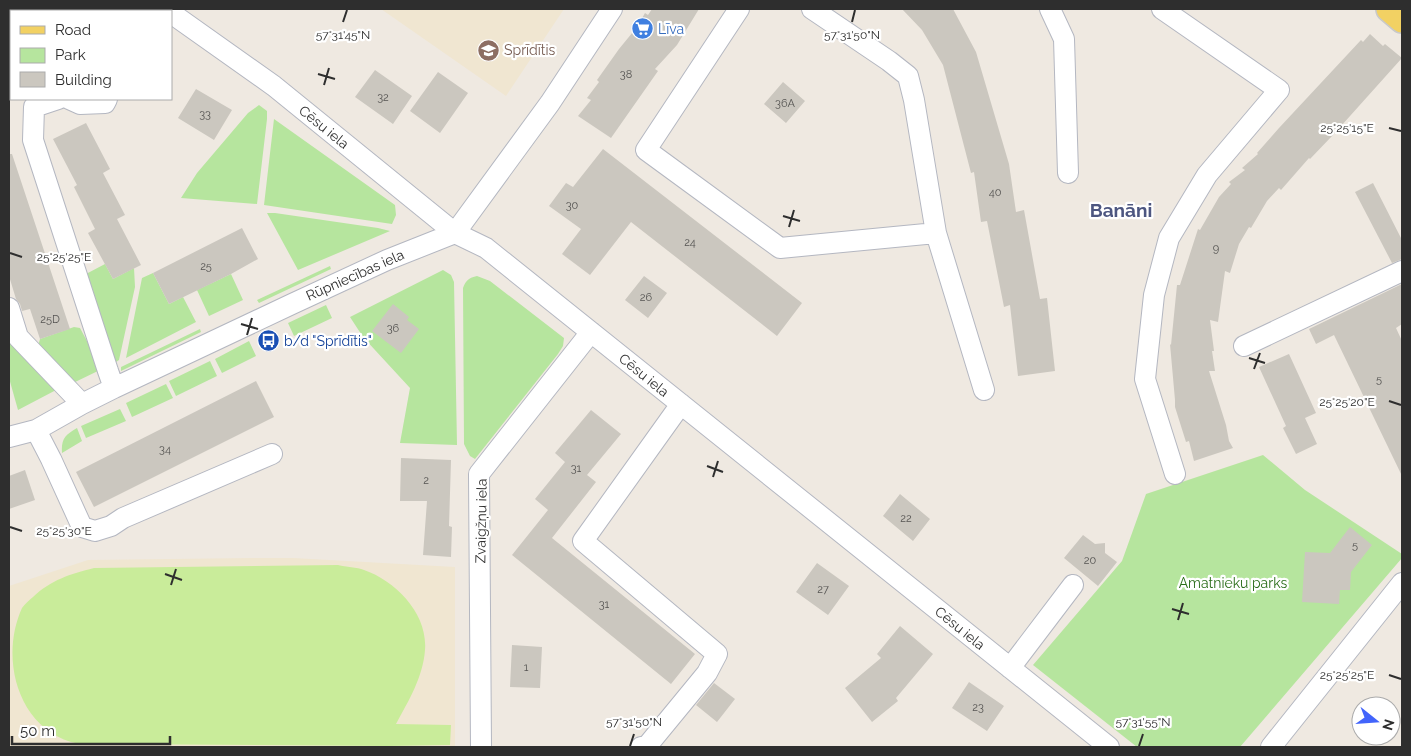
<svg xmlns="http://www.w3.org/2000/svg" width="1411" height="756" font-family="Raleway,sans-serif">
<style>
.education{fill:#f0e6d1}
.green{fill:#b6e59e}
.pitch{fill:#c9ec9a}
.building{fill:#cbc7bf}
.lines{fill:none;stroke-linecap:round;stroke-linejoin:round}
.minor-casing{stroke:#b4b7c1;stroke-width:22}
.major-casing{stroke:#c9c9c9;stroke-width:28}
.minor{stroke:#fff;stroke-width:20}
.major{stroke:#f2d163;stroke-width:25}
.ticks{fill:none;stroke:#2e2e2e;stroke-width:2}
.labels{text-anchor:middle;stroke-width:4.5;stroke-linejoin:round;paint-order:stroke}
.number-label{font-size:11px;fill:#555452}
.shop-label{font-size:14px;fill:#366cbe;stroke:#fff;text-anchor:start}
.education-label{font-size:14px;fill:#785e54;stroke:#fff;text-anchor:start}
.street-label{font-size:14px;fill:#2e2e2e;stroke:#fff}
.transit-label{font-size:14px;fill:#164399;stroke:#fff;text-anchor:start}
.park-label{font-size:14px;fill:#2c6e1b;stroke:#fff}
.district-label{font-size:19px;font-weight:bold;fill:#4d5680;stroke:#fff}
.ticks-label{font-size:12px;text-anchor:middle;fill:#2e2e2e;stroke:#fff;stroke-width:4.5;stroke-linejoin:round;paint-order:stroke}
</style>
<rect width="100%" height="100%" fill="#efe9e1"/>
<path class="education" d="M381,9H564L506,96Z
M251,558H293L455,567V747H9V586L88,560Z"/>
<path class="green" d="M259,105L267,111V119L257,204L181,198L197,173L248,113Z
M274,119L395,205L396,215L392,224L264,205Z
M267,213H275L378,228L390,231L298,270Z
M105,264L113,279L134,268L135,287L119,360L113,364L86,274Z
M330,266L331,269L259,303L257,300Z
M443,270L451,275L454,282L457,445L400,443L410,388L363,337L350,317Z
M153,273L169,304L183,297L196,322L126,358L142,278Z
M231,274L243,300L209,316L197,290Z
M477,276L490,281L564,338L563,346L558,354L475,459L470,456L464,444L463,288C466,280 469,278 477,276Z
M326,305L332,318L294,336L288,323Z
M74,327L80,328L102,369L69,385L38,346L40,339Z
M200,329L201,332L121,371V367Z
M249,341L256,356L222,373L215,359Z
M12,343L58,389L18,410L9,378V344Z
M210,361L217,376L176,396L169,381Z
M166,384L173,398L132,417L126,403Z
M120,409L126,421L86,438L81,426Z
M77,428L82,441L62,453C61,439 65,435 77,428Z
M1263,455L1305,490L1402,554V558L1240,747H1137L1033,665L1122,561L1146,494Z"/>
<path class="pitch" d="M338,565C346,567 357,567 364,570C396,581 428,614 425,650C423,677 409,700 396,724L451,725L450,745L387,746L90,744C84,743 77,744 71,742C16,725 0,656 22,608C25,604 29,600 33,597C51,580 70,574 94,568Z"/>
<path class="building" d="M652,9H699L677,45L655,69L658,71L611,138L578,116L591,100L587,98L599,82L597,80L619,49L637,27L645,13L648,15Z
M902,9H953L976,52L1009,164L1016,212L1024,210L1040,299L1047,298L1055,371L1018,376L1010,305L1004,307L987,221L981,222L974,172L971,173L943,65L922,30Z
M1370,34L1383,46L1385,44L1402,58L1333,135L1310,159L1309,158L1281,190L1279,188L1267,201L1251,228L1249,227L1239,244L1230,273L1225,271L1218,322L1210,320L1214,351H1212L1215,371H1209L1226,425L1229,441L1233,448L1194,461L1189,441L1186,442L1175,407V400L1170,344L1171,345L1177,285H1180L1198,229L1200,230L1219,197L1231,184L1229,182L1245,170L1242,168L1258,154L1257,153L1279,128L1361,40L1363,42Z
M375,70L412,96L393,124L355,97Z
M438,72L468,93L440,133L410,111Z
M783,82L805,101L786,123L764,104Z
M196,89L232,110L214,140L178,118Z
M86,123L110,169L103,173L125,215L117,219L141,265L113,279L88,233L95,229L74,187L77,185L53,139Z
M603,149L802,303L777,336L631,222L590,275L562,254L581,229L549,206L566,183L573,187Z
M9,154H12L70,329L40,339L30,309L22,311L20,304L16,299L9,276Z
M1373,183L1402,240V259L1392,263L1355,192Z
M242,228L258,259L231,274L169,304L153,273Z
M644,276L667,293L648,318L625,300Z
M1402,284V324L1396,328L1402,341V476L1334,335L1316,344L1309,329Z
M393,304L409,317L407,320L419,329L401,353L372,331Z
M1289,354L1316,413L1305,418L1317,444L1296,454L1283,428L1286,426L1259,367Z
M256,381L274,417L94,507L76,472Z
M591,410L621,434L587,475L596,482L552,538L695,654L671,684L512,555L548,510L535,499L565,462L555,453Z
M401,458L451,460L449,526L452,527L451,557L423,555L427,501H400Z
M25,470L35,500L9,509V476Z
M900,494L930,519L913,541L883,516Z
M1350,527L1372,545L1351,572L1350,590H1340L1339,604L1302,602L1305,552L1330,553Z
M1083,535L1095,544L1105,543V553L1117,562L1098,586L1064,558Z
M817,563L849,586L828,615L796,592Z
M900,626L933,654L896,698L898,701L872,722L845,688L881,658L877,654Z
M512,645L542,647L540,688L510,687Z
M969,682L1004,706L987,731L952,708Z
M714,683L735,699L717,722L696,705Z"/>
<g class="lines">
<defs>
<path id="minor" d="M739,9L646,150L780,248L936,233
M812,9L889,61L908,76L914,100L936,233L984,390
M1050,9L1064,39L1068,173
M1162,9L1279,90L1207,175L1169,238L1154,295L1145,379L1175,474
M171,13L274,86L455,233L486,248L1109,747
M9,51L11,53
M58,99L34,107L33,140L108,371L114,388
M69,99L80,104L105,103L107,99
M9,308L18,337L82,404
M1244,346L1402,271
M36,430L51,459L82,527L95,531L111,526L123,518L272,454
M9,437L36,430L82,404L114,388L292,304L387,260L455,233L550,103L612,9
M1010,668L1073,585
M481,747L479,474L591,332
M641,747L647,746L707,673L717,654L583,541L681,404
M1271,747L1402,583"/>
<path id="major" d="M1389,9L1402,20"/>
</defs>
<use href="#minor" class="minor-casing"/>
<use href="#major" class="major-casing"/>
<use href="#minor" class="minor"/>
<use href="#major" class="major"/>
</g>
<path class="ticks" d="M343,22L347,10M852,22L855,10M318,74L335,79M324,85L329,68M1389,128L1401,131M783,216L800,221M789,227L794,210M10,253L22,257M241,324L258,329M247,335L252,318M1249,358L1265,363M1254,369L1260,353M1389,401L1401,405M707,466L723,472M713,477L718,461M10,527L22,531M165,574L182,580M171,585L176,569M1172,609L1189,614M1178,620L1183,603M1389,675L1401,679M630,746L634,734M1139,746L1143,734"/>
<defs>
<symbol id="supermarket-disc" viewBox="-11 -11 22 22"><circle r="9.5" fill="#3f7fe0" stroke="#fff"/><path d="M-6-5.5h2.5l.6 2H6L4.5 2H-2.5L-4.4-4H-6ZM-1.5 3.2a1.3 1.3 0 1 0 .1 0ZM3 3.2a1.3 1.3 0 1 0 .1 0Z" fill="#fff"/></symbol>
<symbol id="school-disc" viewBox="-11 -11 22 22"><circle r="9.5" fill="#8d6e63" stroke="#fff"/><path d="M0-5L7-2L0 1L-7-2ZM-4 1L0 2.5L4 1V4Q0 6-4 4Z" fill="#fff"/></symbol>
<symbol id="bus-disc" viewBox="-11 -11 22 22"><circle r="9.5" fill="#1a4fb4" stroke="#fff"/><path d="M-5-6H5V4H4V6H2V4H-2V6H-4V4H-5ZM-3.5-4V0h7V-4ZM-3.5 1.2v1.5H-2V1.2ZM2 1.2v1.5H3.5V1.2Z" fill="#fff"/></symbol>
</defs>
<g fill-rule="evenodd">
<use href="#supermarket-disc" x="630" y="16" width="25" height="25"/>
<use href="#school-disc" x="476" y="38" width="25" height="25"/>
<use href="#bus-disc" x="256" y="328" width="25" height="25"/>
</g>
<g class="labels">
<g class="number-label">
<text x="626" y="78">38</text>
<text x="383" y="101">32</text>
<text x="785" y="107">36A</text>
<text x="205" y="118">33</text>
<text x="995" y="196">40</text>
<text x="572" y="209">30</text>
<text x="690" y="246">24</text>
<text x="1216" y="252">9</text>
<text x="206" y="270">25</text>
<text x="646" y="301">26</text>
<text x="50" y="323">25D</text>
<text x="393" y="332">36</text>
<text x="1379" y="383">5</text>
<text x="165" y="453">34</text>
<text x="576" y="472">31</text>
<text x="426" y="484">2</text>
<text x="906" y="522">22</text>
<text x="1355" y="549">5</text>
<text x="1090" y="564">20</text>
<text x="823" y="593">27</text>
<text x="604" y="608">31</text>
<text x="526" y="671">1</text>
<text x="978" y="711">23</text>
</g>
<g class="shop-label">
<text x="658" y="34">Līva</text>
</g>
<g class="education-label">
<text x="504" y="55">Sprīdītis</text>
</g>
<g class="street-label">
<text transform="translate(324 127) rotate(39)" y="5">Cēsu iela</text>
<text transform="translate(355 275) rotate(-24)" y="5">Rūpniecības iela</text>
<text transform="translate(644 375) rotate(39)" y="5">Cēsu iela</text>
<text transform="translate(481 521) rotate(-89)" y="5">Zvaigžņu iela</text>
<text transform="translate(960 628) rotate(39)" y="5">Cēsu iela</text>
</g>
<g class="transit-label">
<text x="284" y="346">b/d "Sprīdītis"</text>
</g>
<g class="park-label">
<text x="1233" y="588">Amatnieku parks</text>
</g>
<g class="district-label">
<text x="1121" y="217">Banāni</text>
</g>
</g>
<g class="ticks-label">
<text x="343" y="39">57°31'45"N</text>
<text x="852" y="39">57°31'50"N</text>
<text x="1347" y="132">25°25'15"E</text>
<text x="64" y="261">25°25'25"E</text>
<text x="1347" y="406">25°25'20"E</text>
<text x="64" y="535">25°25'30"E</text>
<text x="1347" y="679">25°25'25"E</text>
<text x="634" y="726">57°31'50"N</text>
<text x="1143" y="726">57°31'55"N</text>
</g>
<rect width="1411" height="756" fill="none" stroke="#2e2e2e" stroke-width="20"/>
<rect x="10" y="10" width="162" height="90" fill="#ffffff" stroke="#ababab"/>
<rect x="20" y="26" width="25" height="8" fill="#f2d163" stroke="#ababab"/>
<text x="55" y="35" font-size="15" fill="#2e2e2e">Road</text>
<rect x="20" y="48" width="25" height="15" fill="#b6e59e" stroke="#ababab"/>
<text x="55" y="60" font-size="15" fill="#2e2e2e">Park</text>
<rect x="20" y="72" width="25" height="15" fill="#cbc7bf" stroke="#ababab"/>
<text x="55" y="85" font-size="15" fill="#2e2e2e">Building</text>
<g transform="translate(1376 721) rotate(107)"><circle r="24" fill="#ffffff" stroke="#ababab"/>
<path d="M0-4L9 19L0 12L-9 19Z" fill="#4264fb"/>
<text y="-8" font-size="14" font-weight="bold" text-anchor="middle" fill="#2e2e2e">N</text>
</g>
<path d="M12 736v8h158v-8" fill="none" stroke="#2e2e2e" stroke-width="2.5"/>
<text x="20" y="736" font-size="15" fill="#2e2e2e" stroke="#ffffff" stroke-width="4" paint-order="stroke">50 m</text>
</svg>
